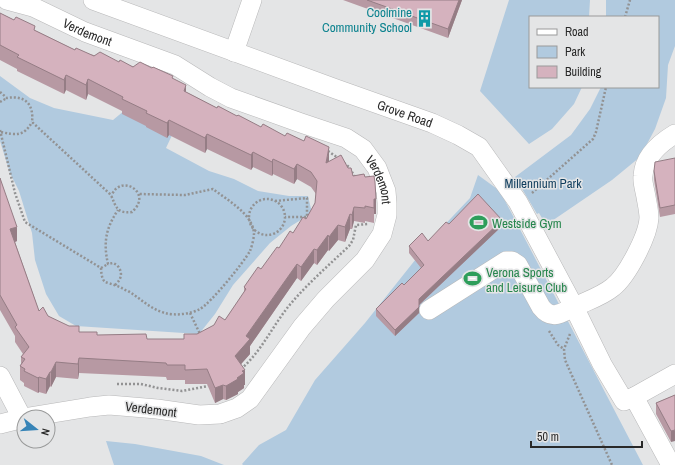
<svg xmlns="http://www.w3.org/2000/svg" width="675" height="465" font-family="'Archivo Narrow',sans-serif">
<style>
.green{fill:#b1cadf}
.lines{fill:none;stroke-linecap:round;stroke-linejoin:round}
.minor-casing{stroke:#b8b8b9;stroke-width:20}
.path{stroke:#929293;stroke-width:2.5;stroke-dasharray:2 2;stroke-linecap:butt}
.minor{stroke:#fff;stroke-width:19}
.wall{fill:#b799a3}
.shaded-wall{fill:#957d85}
.building{fill:#d5b2be;stroke:#957d85}
.labels{text-anchor:middle;stroke-width:3;stroke-linejoin:round;paint-order:stroke}
.culture-label{font-size:13px;fill:#0d838f;stroke:#e4e5e6;text-anchor:end}
.street-label{font-size:13px;fill:#292929;stroke:#e4e5e6}
.park-label{font-size:13px;fill:#0f3d5d;stroke:#e4e5e6}
.leisure-label{font-size:13px;fill:#27864d;stroke:#e4e5e6;text-anchor:start}
</style>
<rect width="100%" height="100%" fill="#e4e5e6"/>
<path class="green" d="M509,0H590L589,17H530V87H582L574,104L552,129L529,144L480,91Z
M606,0H675V46L668,65L666,98L655,129L640,157L612,180L546,225L539,213L537,214L515,177L571,135L590,109L601,87H658V17H606Z
M0,76L30,98L54,108L113,120L125,110L173,133L166,148L209,171L234,179L258,191L289,196H308L312,213L291,226L270,243L233,285L215,314L199,334L76,326L59,316L46,294L35,260L32,233L19,191L10,173L0,141Z
M478,175L500,191L643,465H243L242,464L259,445L286,430L315,380L365,323L435,235L470,198Z
M106,441L135,444L201,456L224,465H114Z"/>
<g class="lines">
<defs>
<g id="minor">
<path id="s1" d="M7,0L33,7L85,32L175,65L210,87L231,98L301,123L346,138L363,149L377,168L386,191L387,203V215L382,234L365,260L326,299L302,327L250,399L237,408L220,414L199,415L157,409L109,405L90,407L29,417"/>
<path id="s2" d="M93,0L336,89L432,123L458,135L479,147L518,202L574,307L602,364L624,401L634,397L675,374"/>
<path d="M234,52L252,0"/>
<path d="M429,310L506,261H512L518,265L541,307C551,320 560,314 572,308C586,301 601,297 613,287C627,276 648,236 649,218C649,211 647,203 646,197C645,190 642,182 643,176C644,157 660,143 675,134"/>
<path d="M0,376L22,418"/>
<path d="M634,397L671,465"/>
<path d="M0,424L24,418"/>
</g>
</defs>
<use href="#minor" class="minor-casing"/>
<path class="path" d="M625,17L630,0
M0,92L7,98C25,95 34,104 32,122L111,195C116,207 117,214 132,212C134,210 137,207 138,204C144,192 128,180 117,188C115,189 113,193 111,195
M0,102L7,98
M0,130L15,193L25,222L101,268C102,285 105,281 117,286C121,287 124,290 128,291C140,298 150,309 165,313C175,316 191,314 200,309C211,303 244,262 250,251C252,246 254,238 254,233C252,213 227,200 213,189L185,195L138,194
M1,132C15,135 24,137 32,122
M328,151L338,158
M344,163L349,167L355,177
M532,193L593,139L596,132L606,87
M249 217a18 18 0 1 1 36 0a18 18 0 1 1-36 0Z
M275,201L307,198V217H285
M101,268L108,264
M115,285C122,279 123,272 117,265L113,263L108,264C103,242 106,228 118,210
M190,313L201,336
M549,331L558,345L564,349
M570,334L564,349L565,360L612,465
M241,369C261,352 272,327 288,307C306,285 328,266 349,246L353,240L356,225L368,224
M117,384H141L158,388L182,391L208,386"/>
<use href="#minor" class="minor"/>
</g>
<path class="wall" d="M343,0H462L448,38Z
M0,13L75,50L119,62L173,79L186,92L217,108L237,116L329,161L348,168L353,176L364,174L376,214H374V223L365,221V223L354,221L352,229H350L345,242L338,240L329,251L328,250L317,265L314,263L301,281L297,278L250,346V354L241,364L245,385H244V388L238,392V394L226,400L223,399L215,403L207,384H185V380H167L166,377L79,373L78,379L56,377L51,387L50,386L46,394L39,392L38,393L24,386V383L20,380V366L21,364V357L23,354L15,342V336L0,310V178L17,241L15,242L39,311L48,316L79,332L97,335L147,339H184L197,334L225,320L244,293V287L261,269L279,248L306,219L315,203L316,194L311,187L297,179L294,184L273,174L272,176L253,167L251,170L207,149L205,153L169,135L167,138L146,127V126L122,114V111L88,94L86,100L66,90L64,94L17,71V69L0,60Z
M675,158V214L660,217L654,180V171Z
M449,224L502,226L419,305V313L395,336L376,316V309L404,285L421,268L409,253V246L428,241Z
M675,395L671,442L656,414V403Z"/>
<path class="shaded-wall" d="M459,0H462L448,38V29Z
M66,75V90L64,94V80Z
M88,79V94L86,100V85Z
M186,85V100L184,91Z
M169,120V135L167,138V123Z
M207,134V149L205,153V138Z
M329,147V162L326,163Z
M253,152V167L251,170V155Z
M273,159V174L272,176V162Z
M297,164V179L294,184V169Z
M374,199H376V214H374V223Z
M354,207V221L352,229V215Z
M350,214V229L345,242V227Z
M502,220V226L419,305V313L395,336V330L419,299Z
M338,225V240L329,251V237Z
M17,227V241L10,244V229Z
M328,235V250L317,265V250Z
M314,249V263L301,281V267Z
M297,264V278L250,346V354L235,371V356L246,336Z
M79,358V373L78,379V364Z
M56,362V377L51,387V372Z
M245,370V385H244V388L238,392V394L226,400V386L237,378L242,371Z
M50,372V386L46,394V379Z
M39,377V392L38,393V378Z
M223,385V399L215,403V388Z
M675,430V441L671,442V431Z"/>
<path class="building" d="M367,0H459L448,29Z
M0,13L14,20L16,17L35,26L34,30L75,50L76,48L94,56L100,52L119,62L120,60L133,67L140,62L152,68L153,67L173,76L172,78L186,85L184,91L217,108L218,106L237,116L238,115L261,127L263,124L285,136L287,133L304,141L306,136L329,147L326,163L341,155L348,168H351L353,176L364,174L365,177L374,176L375,182L376,199H374V208L365,206V208L354,207L352,215L350,214L345,227L338,225L329,237L328,235L317,250L314,249L301,267L297,264L246,336L250,339L235,356L245,370L242,371L244,373L237,378L238,379L226,386L223,385L215,388L207,369L185,370V365H167L166,363L79,358L78,364L56,362L51,372H50L46,379L39,377L38,378L24,371L25,369L20,366L25,359L21,357L29,347L15,327L17,325L0,295V178L17,227L10,229L39,311L43,307L48,316L69,326H79V332H97V335L146,334L147,339H184V334H197L214,325L219,316L225,320L246,289L244,287L258,267L261,269L277,247L279,248L290,231L293,233L303,217L306,219L315,203L317,181L311,172L297,164L294,169L273,159L272,162L253,152L251,155L207,134L205,138L169,120L167,123L146,113L147,111L122,99L123,97L88,79L86,85L66,75L64,80L17,57L19,55L0,45Z
M675,158V205L660,208L654,171L655,162Z
M478,194L502,220L419,299V307L395,330L376,309L402,283L404,285L424,265L409,246L422,233L428,241L446,222L449,224Z
M675,395V430L671,431L656,403Z"/>
<defs>
<symbol id="building-bare" viewBox="-9 -9 18 18"><path d="M-4-6H4V6H1V3H-1V6H-4ZM-2.5-4.3h1.7v1.8h-1.7ZM.8-4.3h1.7v1.8H.8ZM-2.5-1h1.7V.8h-1.7ZM.8-1h1.7V.8H.8Z" fill="#0f9aa8" stroke="#e4e5e6" stroke-width="2.5" paint-order="stroke"/></symbol>
<symbol id="stadium-bare" viewBox="-9 -9 18 18"><path d="M0-5a6.5 5 0 1 0 0 10a6.5 5 0 1 0 0-10ZM-3.5-1.8h7v3.6h-7Z" fill="#2e9e5b" stroke="#e4e5e6" stroke-width="2.5" paint-order="stroke"/></symbol>
</defs>
<g fill-rule="evenodd">
<use href="#building-bare" x="412" y="6" width="25" height="25"/>
<use href="#stadium-bare" x="466" y="210" width="25" height="25"/>
<use href="#stadium-bare" x="460" y="266" width="25" height="25"/>
</g>
<g class="labels">
<g class="culture-label">
<text x="412" y="17">Coolmine<tspan x="412" dy="15">Community School</tspan></text>
</g>
<g class="street-label">
<text dy="5" stroke="none"><textPath href="#s1" startOffset="87">Verdemont</textPath></text>
<text dy="5" stroke="none"><textPath href="#s2" startOffset="332">Grove Road</textPath></text>
<text dy="5" stroke="none"><textPath href="#s1" startOffset="423">Verdemont</textPath></text>
<text transform="translate(151 409) rotate(7)" y="5">Verdemont</text>
</g>
<g class="park-label">
<text x="543" y="188">Millennium Park</text>
</g>
<g class="leisure-label">
<text x="492" y="228">Westside Gym</text>
<text x="486" y="277">Verona Sports<tspan x="486" dy="15">and Leisure Club</tspan></text>
</g>
</g>
<rect x="529" y="16" width="130" height="72" fill="#e4e5e6" stroke="#999a9a"/>
<rect x="537" y="29" width="20" height="6" fill="#ffffff" stroke="#999a9a"/>
<text x="565" y="36" font-size="12" fill="#292929">Road</text>
<rect x="537" y="46" width="20" height="12" fill="#b1cadf" stroke="#999a9a"/>
<text x="565" y="56" font-size="12" fill="#292929">Park</text>
<rect x="537" y="66" width="20" height="12" fill="#d5b2be" stroke="#999a9a"/>
<text x="565" y="76" font-size="12" fill="#292929">Building</text>
<g transform="translate(36 429) rotate(107)"><circle r="19" fill="#e4e5e6" stroke="#999a9a"/>
<path d="M0-3L7 15L0 10L-7 15Z" fill="#3784b7"/>
<text y="-6" font-size="11" font-weight="bold" text-anchor="middle" fill="#292929">N</text>
</g>
<path d="M531 441v6h111v-6" fill="none" stroke="#292929" stroke-width="2"/>
<text x="537" y="441" font-size="12" fill="#292929" stroke="#e4e5e6" stroke-width="3" paint-order="stroke">50 m</text>
</svg>
